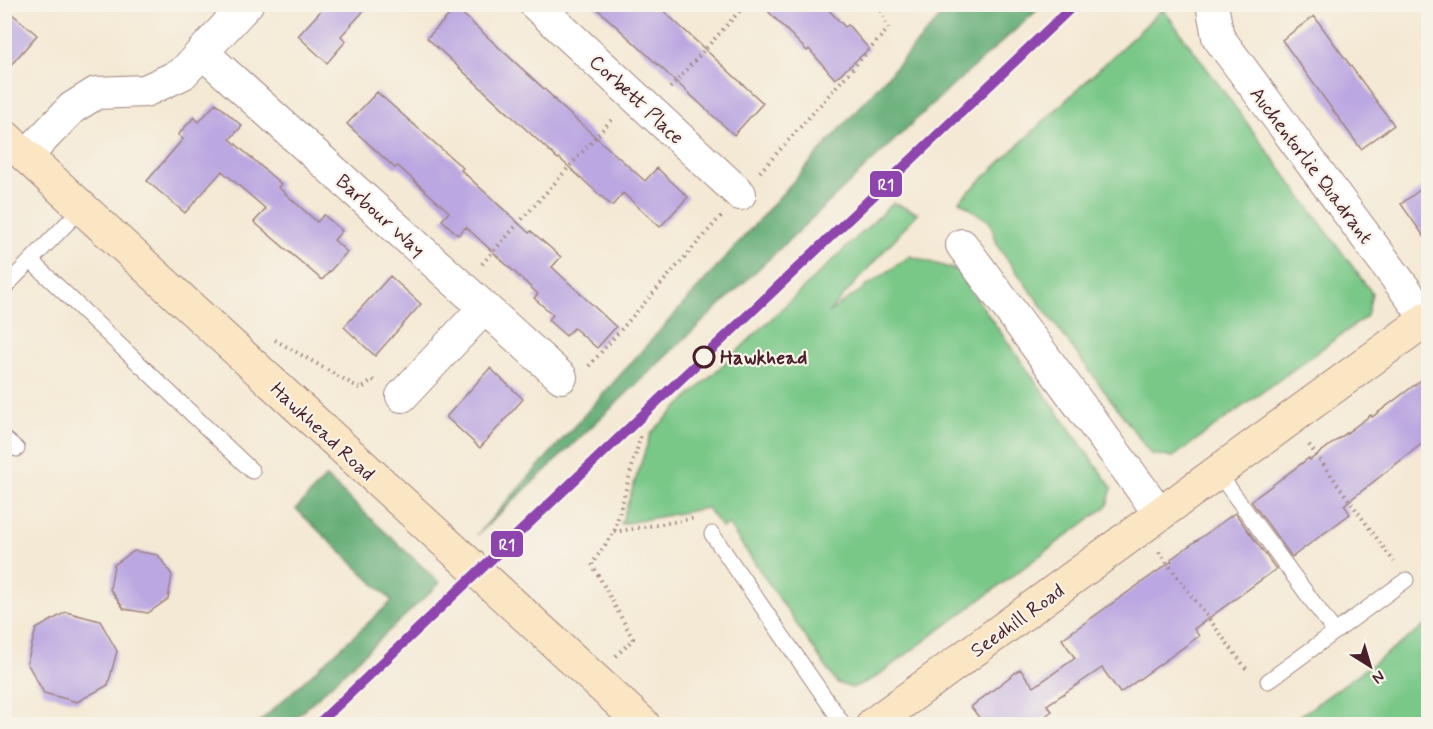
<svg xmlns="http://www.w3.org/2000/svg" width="1433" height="729" font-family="Mynerve,sans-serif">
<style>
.green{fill:#79c888;stroke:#62745a;stroke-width:1.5}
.forest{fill:#62ac74;stroke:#566650;stroke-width:1.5}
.building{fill:#bba7e1}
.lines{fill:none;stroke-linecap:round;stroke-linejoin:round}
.lane-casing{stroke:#9f8480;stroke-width:17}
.street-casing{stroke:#9f8480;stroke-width:34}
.secondary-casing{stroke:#9f8480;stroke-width:35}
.path{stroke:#9f8480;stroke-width:4;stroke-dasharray:1.5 4.5;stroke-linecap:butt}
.lane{stroke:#fff;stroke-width:15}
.street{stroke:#fff;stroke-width:32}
.secondary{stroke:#fbe6c4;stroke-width:33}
.rail-1-casing{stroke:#f7f3e8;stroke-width:15}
.rail-1{stroke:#8e44ad;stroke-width:10}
.stop-dot{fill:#f7f3e8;stroke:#4a1f2b;stroke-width:3}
.labels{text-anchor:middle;stroke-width:4.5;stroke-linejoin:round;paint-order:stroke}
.street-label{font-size:20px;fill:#4a1f2b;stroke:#f7f3e8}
.stop-label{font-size:20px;font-weight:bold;fill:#4a1f2b;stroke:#f7f3e8;text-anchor:start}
.line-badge{stroke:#f7f3e8;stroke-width:2}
.badge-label{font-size:16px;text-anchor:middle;font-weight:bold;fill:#fff}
</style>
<rect width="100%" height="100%" fill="#f7f3e8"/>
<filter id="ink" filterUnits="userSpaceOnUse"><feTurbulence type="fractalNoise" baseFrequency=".0167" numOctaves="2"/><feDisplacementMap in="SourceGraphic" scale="12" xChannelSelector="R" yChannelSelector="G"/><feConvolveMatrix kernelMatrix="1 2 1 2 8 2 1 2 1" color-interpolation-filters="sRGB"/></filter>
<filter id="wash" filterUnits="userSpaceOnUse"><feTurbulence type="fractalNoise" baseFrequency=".008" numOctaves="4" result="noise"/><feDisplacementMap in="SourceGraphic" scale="24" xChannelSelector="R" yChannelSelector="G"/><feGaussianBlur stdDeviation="1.35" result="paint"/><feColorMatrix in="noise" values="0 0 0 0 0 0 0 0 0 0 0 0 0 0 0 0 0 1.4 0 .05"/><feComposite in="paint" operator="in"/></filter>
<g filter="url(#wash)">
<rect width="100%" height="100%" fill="#f4e9d4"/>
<path class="green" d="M1163,9L1372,293L1367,316L1173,457L1151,454L998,247L990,222L959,201Z
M893,203L918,213L828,313L910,256L956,270L1112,488L1107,506L873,679L852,688L837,683L728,524L722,528L707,508L621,524L651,433Z
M1428,624V724H1289Z"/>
<path class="forest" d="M951,5H1043L938,99L477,535Z
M326,477L440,583L289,724H257L392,601L296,509Z"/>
<g id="blocks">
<path class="building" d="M327,4H370L341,36L346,41L327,63L298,36Z
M592,4H656L763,103L734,135Z
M761,4H823L845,27L848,25L869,49L835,79L809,49L807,51Z
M4,7L37,35L4,73Z
M456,8L555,99H553L645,181L657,168L688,197L660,227L623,193L612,206L559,158L558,159L427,38Z
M1314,16L1394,125L1361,149L1282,40Z
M377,92L463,168L461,170L529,233L531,231L561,257L552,267L616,327L597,348L574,328L566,336L548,320L553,315L534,298L538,294L466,227L458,235L442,220L449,212L398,166L395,168L347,124Z
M216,103L242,126L230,139L281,184L278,187L317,222L324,215L342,231L334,240L347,252L322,280L254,222L266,209L222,171L185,213L147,181L183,139L178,135L194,117L199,122Z
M1428,184V242L1401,204Z
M390,276L421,304L375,356L344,327Z
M490,368L523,399L480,448L446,417Z
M1428,375V439L1344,505L1350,514L1292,557L1251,501L1309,458L1310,460L1371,415L1372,417Z
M1235,513L1276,569L1194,629L1199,636L1120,693L1102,668L1047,705L1052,711L1035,724H984L971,707L1020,669L1034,687L1075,658L1062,639L1172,561L1171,559Z
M134,551L158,555L172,575L168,599L148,613L124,609L110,589L114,565Z
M66,612L100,621L117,651L108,685L77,702L44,693L27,663L36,629Z"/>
</g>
</g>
<g filter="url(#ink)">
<use href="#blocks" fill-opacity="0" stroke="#9f8480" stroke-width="1.5"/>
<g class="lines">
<defs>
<path id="lane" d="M31,261L252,471
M4,288L81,209
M4,438L17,449
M1218,473L1335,632
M712,534L843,724
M1268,681L1406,580"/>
<path id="street" d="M535,4L740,194
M1212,4L1218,37L1427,319
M202,52L561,377
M26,156L72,108L96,93L145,91L182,74L247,4
M962,245L1160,514
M402,396L484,308"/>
<path id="secondary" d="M4,136L643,724
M873,724L1428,318"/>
</defs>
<use href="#lane" class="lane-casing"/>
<use href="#street" class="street-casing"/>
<use href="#secondary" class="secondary-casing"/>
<path class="path" d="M670,88L746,4
M760,172L888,29L879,4
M482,264L613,118
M275,340L361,389L373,380L378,383
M589,366L721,216
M1309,445L1394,562
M614,532L696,518
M1159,552L1248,671
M616,656L633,639L592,564L614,532L641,435"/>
<use href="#lane" class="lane"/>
<use href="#street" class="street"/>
<use href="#secondary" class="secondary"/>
<defs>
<path id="rail-1" d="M318,724L1075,4"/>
</defs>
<use href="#rail-1" class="rail-1-casing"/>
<use href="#rail-1" class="rail-1"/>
</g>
</g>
<circle class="stop-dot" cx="704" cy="357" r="10"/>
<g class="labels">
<g class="street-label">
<text transform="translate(637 99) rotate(43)" y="7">Corbett Place</text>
<text transform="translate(1312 165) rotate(53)" y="7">Auchentorlie Quadrant</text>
<text transform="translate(381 215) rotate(42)" y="7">Barbour Way</text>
<text transform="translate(323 431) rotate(43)" y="7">Hawkhead Road</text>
<text transform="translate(1017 620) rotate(-36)" y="7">Seedhill Road</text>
</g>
<g class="stop-label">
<text x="720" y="364">Hawkhead</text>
</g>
</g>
<g class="line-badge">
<rect x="869" y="170" width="34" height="28" rx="6" fill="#8e44ad"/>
<rect x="490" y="530" width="34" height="28" rx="6" fill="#8e44ad"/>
</g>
<g class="badge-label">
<text x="886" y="190">R1</text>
<text x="507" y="550">R1</text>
</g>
<rect width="1433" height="729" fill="none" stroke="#f7f3e8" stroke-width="24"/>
<g transform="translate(1370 666) rotate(143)" stroke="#f7f3e8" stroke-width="4.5" paint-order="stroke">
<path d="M0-4.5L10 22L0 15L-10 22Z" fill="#4a1f2b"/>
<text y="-9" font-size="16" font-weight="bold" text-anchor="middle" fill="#4a1f2b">N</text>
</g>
</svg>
